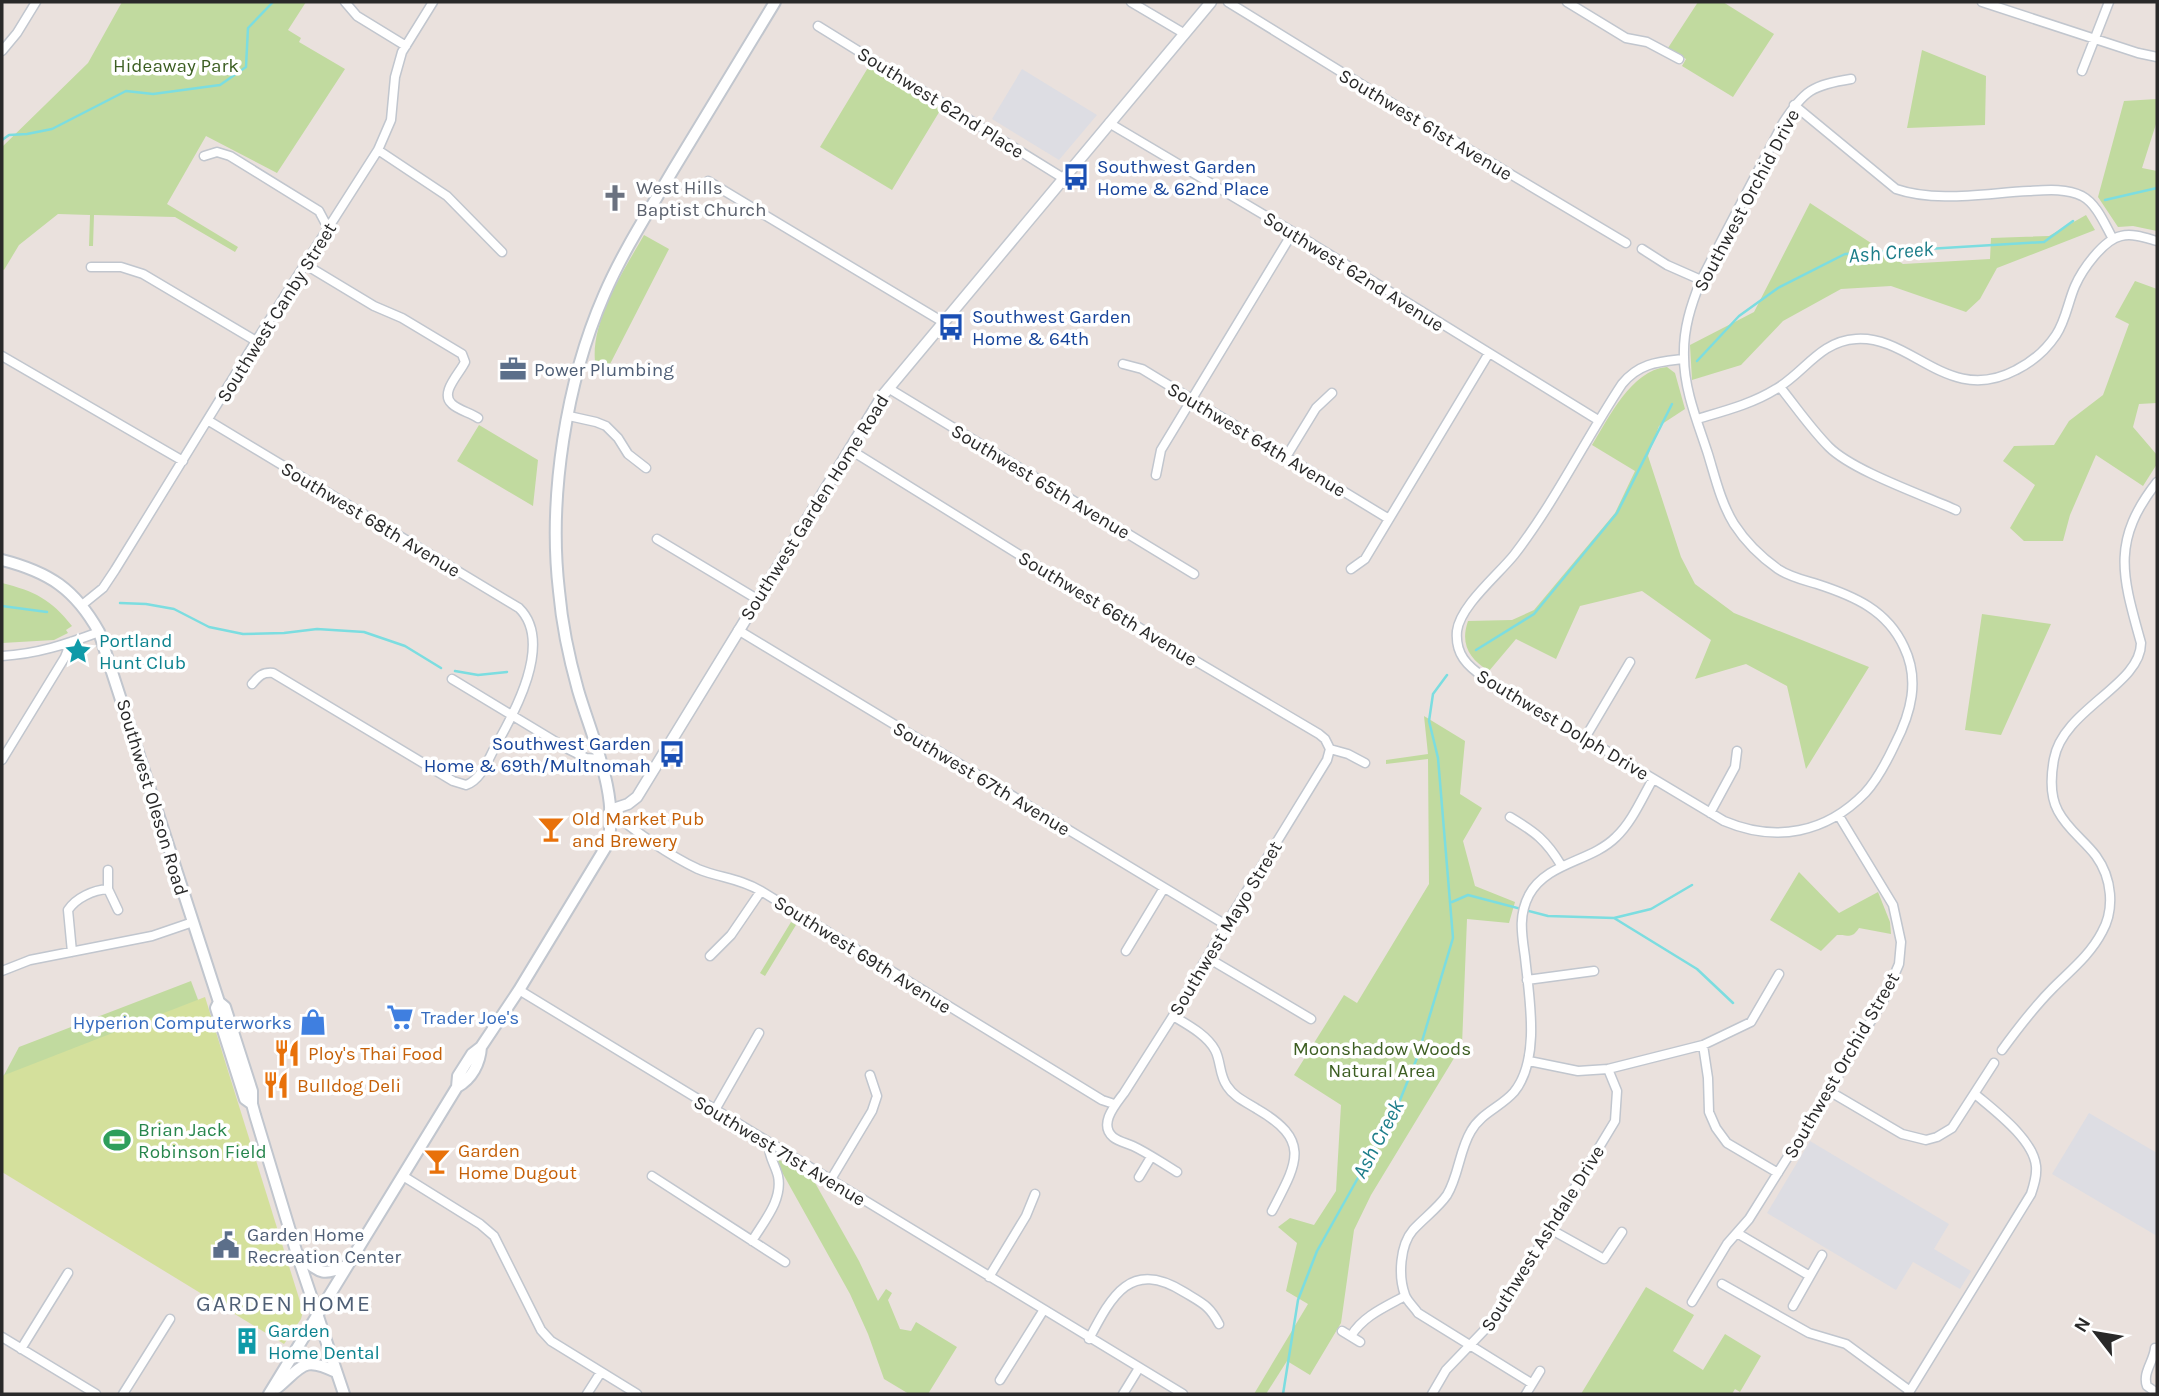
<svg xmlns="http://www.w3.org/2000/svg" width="2159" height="1396" font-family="Karla,sans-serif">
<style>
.industrial{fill:#dddde3}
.green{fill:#c1da9f}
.pitch{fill:#d4e09c}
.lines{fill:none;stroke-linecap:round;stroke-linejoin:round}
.stream{stroke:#7cdde0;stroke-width:2.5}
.minor-casing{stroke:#c1c6ce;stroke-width:11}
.tertiary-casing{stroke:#c1c6ce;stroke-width:13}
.secondary-casing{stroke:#c1c6ce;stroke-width:14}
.minor{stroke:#fff;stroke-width:8}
.tertiary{stroke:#fff;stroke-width:10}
.secondary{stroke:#fff;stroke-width:10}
.labels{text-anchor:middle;stroke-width:7;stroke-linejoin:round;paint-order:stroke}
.park-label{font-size:19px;fill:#3c5e22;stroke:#fff}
.street-label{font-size:19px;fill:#292929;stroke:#fff}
.transit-label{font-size:19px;fill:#164399;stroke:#fff;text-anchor:start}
.worship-label{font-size:19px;fill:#5b616d;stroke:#fff;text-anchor:start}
.service-label{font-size:19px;fill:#4e5e75;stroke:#fff;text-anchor:start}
.culture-label{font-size:19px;fill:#0d838f;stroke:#fff;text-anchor:start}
.food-label{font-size:19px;fill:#c56008;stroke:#fff;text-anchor:start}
.shop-label{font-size:19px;fill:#366cbe;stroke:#fff;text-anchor:start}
.leisure-label{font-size:19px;fill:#27864d;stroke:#fff;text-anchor:start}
.water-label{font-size:21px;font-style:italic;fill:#1d7e8a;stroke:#fff}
.quarter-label{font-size:23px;letter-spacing:2px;fill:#4f5f75;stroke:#fff}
</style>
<rect width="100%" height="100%" fill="#eae1dd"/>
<path class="industrial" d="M1022,69L1097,115L1059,160L992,119Z
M2089,1113L2157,1153V1236L2052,1174Z
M1810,1141L1949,1224L1934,1249L1971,1271L1960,1289L1913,1262L1896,1290L1767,1213Z"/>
<path class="green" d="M122,2H306L288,30L301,38L299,42L345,69L277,173L206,136L167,204L238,247L235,252L175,217L94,215L93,246H89L90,215L58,214L19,245L4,270L2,269V147L88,63Z
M1698,2H1723L1774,34L1733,97L1682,66L1686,59L1668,48Z
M1922,50L1986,76L1985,125L1907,128Z
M869,66L941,109L892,190L820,147Z
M2157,99L2156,124L2142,168L2157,171V231L2133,226L2118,227L2098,197L2124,101Z
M1810,203L1903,264L1990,259L1991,238L2049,236L2086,215L2095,230L1997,268L1980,299L1966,312L1891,286L1841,289L1783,321L1741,365L1692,380L1690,345L1754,312Z
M644,235L669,249L608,368L595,362C591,320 624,270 644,235Z
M2135,281L2157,289V403L2139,404L2133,427L2157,455V464L2143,486L2096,455L2070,515L2063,541H2024L2010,528L2035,485L2003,461L2014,446L2054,445L2069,421L2103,395L2129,324L2115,317Z
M1667,367L1675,373L1685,409L1659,426L1648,456L1681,557L1695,584L1734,613L1869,667L1806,769L1787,686L1746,664L1695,679L1711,640L1642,591L1580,606L1556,659L1516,639L1489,671C1469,659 1460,644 1468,621L1512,620L1534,610L1615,513L1635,471L1592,445C1609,418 1631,370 1667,367Z
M479,425L538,460L533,506L457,461Z
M2,583C34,591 51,599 72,626L66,630L68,633L54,640L2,643Z
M1982,614L2051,624L2001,735L1965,730Z
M1424,716L1465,741L1460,794L1482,808L1463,841L1475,886L1515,902L1509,923L1467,919L1462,1045L1371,1195L1354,1230L1341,1323L1310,1375L1287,1361L1266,1394H1254L1308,1304L1286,1291L1297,1243L1278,1227L1290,1218L1314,1225L1336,1191L1341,1105L1294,1075L1344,995L1357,1003L1429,884L1428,759L1386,764V760L1428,754Z
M1799,872L1839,913L1878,892L1890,922L1891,934L1859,928C1851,940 1849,934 1837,935L1821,951L1770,920Z
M791,922L796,925L765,976L760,973Z
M191,981L200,1005L3,1077L19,1047Z
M773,1156L814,1181L859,1261L878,1301L886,1289L892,1293L888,1300L900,1329L911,1331L916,1322L957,1347L928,1394H909L884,1379L868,1334L850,1294Z
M1646,1287L1694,1315L1673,1351L1703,1370L1725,1334L1761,1356L1740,1392L1735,1389L1732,1394H1581Z"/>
<path class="pitch" d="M205,997L303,1311L301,1319L284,1344L2,1172V1076Z"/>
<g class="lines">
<path class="stream" d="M2,140L9,135L27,134L52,129L126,91L153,94L220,85L246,67L248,28L273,2
M2105,200L2157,188
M1697,361L1739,316L1778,288L1845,254L2044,242L2073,221
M120,603L146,604L174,609L209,627L243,634L284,633L317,629L364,632L405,646L441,668
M2,606L47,612
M1476,650L1534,614L1617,513L1672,404
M455,671L478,675L507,672
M1452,902L1468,895L1548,916L1614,918L1651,909L1692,885
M1614,918L1697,969L1733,1003
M1283,1394L1298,1300L1317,1251L1396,1110L1417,1058L1453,938L1438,758L1429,721L1433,694L1447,675"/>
<defs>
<path id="minor" d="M345,2L357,16L406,46
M1131,2L1185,34
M1228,2L1411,115L1626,243
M1567,2L1626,38L1647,42L1679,59
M1982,2L2138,53L2157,57
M818,26L1063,178
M2,51L17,33L36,2
M2082,71L2109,2
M1794,105L1896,189C1937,203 1986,193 2029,191C2046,190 2066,188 2082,196C2097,204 2105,225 2113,239
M1109,123L1293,232L1598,420
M378,150L447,196L502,252
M204,156L217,152L230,156L319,211L328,228
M708,181L943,322
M1642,249L1667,265L1701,280
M306,265L374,306L402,318L462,354L465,362C460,373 439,393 452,404C458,410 471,413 478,418
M91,267H121L143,274L256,341
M2,356L183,461
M1683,359C1658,362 1639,363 1622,384C1585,440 1555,502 1514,555C1498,575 1460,606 1457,631C1455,654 1467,666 1485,678L1724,821C1776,843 1826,833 1865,793C1878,779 1887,761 1895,744C1911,713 1920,680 1904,647C1887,610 1854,596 1817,584C1804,580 1790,577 1778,569C1761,557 1745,541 1734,524C1721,503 1715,477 1708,454C1698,423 1684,390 1684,357C1683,329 1691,305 1701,280L1783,123C1804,90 1813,85 1851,79
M1123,364L1142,369L1389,519
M1780,387C1796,407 1811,429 1829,447C1853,471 1923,495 1956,510
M888,388L1194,574
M569,416L596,422L606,426L618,438L628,454L646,468
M1697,419C1724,411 1752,404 1776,389C1804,373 1820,341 1856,339C1912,335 1948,406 2016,370C2032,362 2046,350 2056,335C2066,320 2068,302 2075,286C2082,270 2103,240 2121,236C2133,233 2146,238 2157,241
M209,421L519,608C554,642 514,714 495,747C488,760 481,780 466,785L453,781L273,673C262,672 259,676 252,684
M849,449L1084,595L1319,734L1325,739L1330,749L1348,754L1365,763
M1286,457L1316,408L1332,393
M1156,475L1161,450L1293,232
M657,539L757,599
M1351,569L1365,559L1489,353
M82,605L103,588L115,570L256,341L378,150L391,120L395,77L402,52L433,2
M738,630L1226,925
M2,656C37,654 67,644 99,632
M452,679L566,748L586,758L599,759
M1585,738L1630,662
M2,760L65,657L71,642
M610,810C634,831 670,856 698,869C720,878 739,878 761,891L1102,1100L1114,1104
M1710,813L1735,767L1737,751
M1510,817C1535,832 1546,840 1561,865
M108,870V889L118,910
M1126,951L1164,888
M72,952L68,910C76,898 93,890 108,889
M710,956L731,935L761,891
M1208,958L1311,1019
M2,971L30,960L152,936L193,922
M1527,980L1594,971
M519,990L1183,1394
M1173,1016C1188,1025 1207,1035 1215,1050C1221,1061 1219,1075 1227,1086C1234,1097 1246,1102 1257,1109C1312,1141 1297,1163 1272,1211
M1703,1045L1708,1078L1709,1112L1716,1128L1727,1143L1778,1173
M2002,1050C2018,1028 2034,1007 2053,988C2071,970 2090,955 2102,932C2115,909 2112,878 2096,856C2084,840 2068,830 2058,811C2050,796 2051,775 2054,759C2063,709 2141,685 2141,643C2122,575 2111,541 2157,482
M1529,1061L1578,1071L1608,1069L1703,1045L1751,1022L1779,974
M1829,1091L1902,1134L1926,1140L1937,1137L1952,1128L1994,1063
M715,1110L759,1033
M1177,1172C1162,1163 1148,1153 1133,1146C1127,1143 1119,1142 1113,1137C1098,1124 1116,1104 1124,1093L1173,1016L1227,923L1327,760L1330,749
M403,1176L480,1224L494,1236L541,1330L551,1341L637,1394
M652,1176L785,1262
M1139,1177L1151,1157
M830,1181L872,1111L877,1096L870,1075
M1550,1229L1604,1259L1622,1232
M1737,1233L1810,1276
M752,1241C764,1221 783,1200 778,1176C775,1164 768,1156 769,1144
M989,1277L1026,1216L1035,1194
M1722,1284L1809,1333L1846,1344L1910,1391
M1692,1302L1727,1244L1749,1219L1829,1091L1884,999L1899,964L1901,942L1893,905L1839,816
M1793,1306L1822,1255
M1342,1331L1360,1342
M1351,1336C1363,1316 1385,1307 1405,1296
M2,1337L96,1394
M1089,1339C1112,1295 1131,1259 1184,1292C1202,1303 1209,1305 1219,1324
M2155,1348C2154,1361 2142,1373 2147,1386L2157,1393
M21,1349L68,1273
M1000,1380L1043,1311
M1531,1383L1418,1313C1414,1307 1407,1301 1405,1295C1398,1276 1400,1245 1413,1230C1424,1218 1438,1208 1447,1195C1459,1175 1459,1151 1471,1131C1481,1113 1501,1107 1514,1092C1541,1059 1529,996 1525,957C1522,935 1518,916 1529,895C1547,862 1591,862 1616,837C1632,822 1642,798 1653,779
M123,1394L170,1319
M587,1394L601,1372
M1123,1394L1139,1368
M1432,1394L1446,1370L1496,1318L1615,1121L1617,1091L1608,1069
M1526,1394L1540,1371
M1908,1394L2031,1194C2034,1185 2037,1176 2036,1166C2033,1139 1995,1111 1975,1094"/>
<path id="tertiary" d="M610,810L628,804L637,797L883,395L1211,2"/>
<path id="secondary" d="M2,560C49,572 75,589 99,632L219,1002L225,1007L252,1091V1104L255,1115L297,1254L344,1394
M219,1002L216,1008L245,1099L252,1104
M457,1087C472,1079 480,1063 481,1047
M299,1255C320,1273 322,1277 348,1265
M277,1388C303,1366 303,1356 336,1372
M269,1394L457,1087L458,1076L472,1054L481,1047L519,990L607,845C621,799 591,735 578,690C569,658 562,625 559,591C548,497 566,382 604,295C623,251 649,211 673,170C707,114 741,58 775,2"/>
</defs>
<use href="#minor" class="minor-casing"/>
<use href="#tertiary" class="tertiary-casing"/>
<use href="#secondary" class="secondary-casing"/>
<use href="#minor" class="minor"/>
<use href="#tertiary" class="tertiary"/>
<use href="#secondary" class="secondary"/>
</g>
<defs>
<symbol id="bus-bare" viewBox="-9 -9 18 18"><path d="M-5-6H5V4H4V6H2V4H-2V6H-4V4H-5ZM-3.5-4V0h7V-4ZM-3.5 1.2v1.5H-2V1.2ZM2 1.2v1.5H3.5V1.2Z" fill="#1a4fb4" stroke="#fff" stroke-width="2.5" paint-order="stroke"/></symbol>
<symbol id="church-bare" viewBox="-9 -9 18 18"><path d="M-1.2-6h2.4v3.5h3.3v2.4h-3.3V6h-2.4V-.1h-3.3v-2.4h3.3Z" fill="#6b7280" stroke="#fff" stroke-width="2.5" paint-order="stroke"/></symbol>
<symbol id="office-bare" viewBox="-9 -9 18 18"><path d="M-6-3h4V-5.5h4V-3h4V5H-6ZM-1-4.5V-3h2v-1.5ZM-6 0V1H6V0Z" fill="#5c6f8a" stroke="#fff" stroke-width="2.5" paint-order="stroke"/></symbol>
<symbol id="sight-bare" viewBox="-9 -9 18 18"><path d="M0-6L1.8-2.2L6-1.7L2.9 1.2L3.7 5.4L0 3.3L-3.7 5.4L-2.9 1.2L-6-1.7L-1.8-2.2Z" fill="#0f9aa8" stroke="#fff" stroke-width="2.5" paint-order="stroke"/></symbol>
<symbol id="bar-bare" viewBox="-9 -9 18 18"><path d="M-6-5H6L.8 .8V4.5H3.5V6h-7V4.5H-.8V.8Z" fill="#e8710a" stroke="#fff" stroke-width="2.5" paint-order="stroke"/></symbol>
<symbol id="supermarket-bare" viewBox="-9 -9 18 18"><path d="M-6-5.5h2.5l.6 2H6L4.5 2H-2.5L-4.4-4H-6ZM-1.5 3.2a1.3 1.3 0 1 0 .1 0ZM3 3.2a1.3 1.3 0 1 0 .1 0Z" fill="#3f7fe0" stroke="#fff" stroke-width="2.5" paint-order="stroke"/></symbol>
<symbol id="shop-bare" viewBox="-9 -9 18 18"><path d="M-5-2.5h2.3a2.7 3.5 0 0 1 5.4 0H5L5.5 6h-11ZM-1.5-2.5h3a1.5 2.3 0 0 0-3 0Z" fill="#3f7fe0" stroke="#fff" stroke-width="2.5" paint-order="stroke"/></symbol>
<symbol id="restaurant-bare" viewBox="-9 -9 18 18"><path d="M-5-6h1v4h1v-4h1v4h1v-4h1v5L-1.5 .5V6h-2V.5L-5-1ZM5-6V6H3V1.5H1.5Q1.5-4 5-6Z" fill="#e8710a" stroke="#fff" stroke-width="2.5" paint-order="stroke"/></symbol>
<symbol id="stadium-bare" viewBox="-9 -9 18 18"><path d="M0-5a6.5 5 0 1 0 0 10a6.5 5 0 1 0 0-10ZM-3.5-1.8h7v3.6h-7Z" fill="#2e9e5b" stroke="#fff" stroke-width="2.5" paint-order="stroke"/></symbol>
<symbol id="civic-bare" viewBox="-9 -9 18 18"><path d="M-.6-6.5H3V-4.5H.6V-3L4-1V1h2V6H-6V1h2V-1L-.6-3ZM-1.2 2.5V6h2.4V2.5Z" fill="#5c6f8a" stroke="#fff" stroke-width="2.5" paint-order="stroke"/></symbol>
<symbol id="building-bare" viewBox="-9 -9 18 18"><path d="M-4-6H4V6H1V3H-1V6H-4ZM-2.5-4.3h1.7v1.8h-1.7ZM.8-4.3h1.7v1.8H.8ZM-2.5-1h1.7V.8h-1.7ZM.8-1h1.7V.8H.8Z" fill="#0f9aa8" stroke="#fff" stroke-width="2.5" paint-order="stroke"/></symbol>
</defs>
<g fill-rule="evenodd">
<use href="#bus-bare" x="1057" y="158" width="38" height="38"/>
<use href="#church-bare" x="596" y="179" width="38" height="38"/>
<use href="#bus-bare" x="932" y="308" width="38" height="38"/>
<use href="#office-bare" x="494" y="350" width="38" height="38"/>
<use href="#sight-bare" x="59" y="632" width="38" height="38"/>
<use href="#bus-bare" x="653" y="735" width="38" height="38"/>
<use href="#bar-bare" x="532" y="810" width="38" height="38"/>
<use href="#supermarket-bare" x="381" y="998" width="38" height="38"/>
<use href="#shop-bare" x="294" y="1003" width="38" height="38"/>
<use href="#restaurant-bare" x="268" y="1034" width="38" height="38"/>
<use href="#restaurant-bare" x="257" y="1066" width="38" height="38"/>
<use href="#stadium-bare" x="98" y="1121" width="38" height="38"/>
<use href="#bar-bare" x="418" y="1142" width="38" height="38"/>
<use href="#civic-bare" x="207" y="1226" width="38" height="38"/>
<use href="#building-bare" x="228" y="1322" width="38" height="38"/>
</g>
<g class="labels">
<g class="park-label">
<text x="176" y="72">Hideaway Park</text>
<text x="1382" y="1055">Moonshadow Woods<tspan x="1382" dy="22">Natural Area</tspan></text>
</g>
<g class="street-label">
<text transform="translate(941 102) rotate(32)" y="7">Southwest 62nd Place</text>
<text transform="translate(1426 124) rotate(31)" y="7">Southwest 61st Avenue</text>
<text transform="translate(1746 200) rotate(-62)" y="7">Southwest Orchid Drive</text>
<text transform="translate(1354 271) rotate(32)" y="7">Southwest 62nd Avenue</text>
<text transform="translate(276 312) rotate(-58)" y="7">Southwest Canby Street</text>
<text transform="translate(1257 439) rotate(31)" y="7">Southwest 64th Avenue</text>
<text transform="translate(1041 481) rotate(31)" y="7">Southwest 65th Avenue</text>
<text transform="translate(814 507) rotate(-58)" y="7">Southwest Garden Home Road</text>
<text transform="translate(371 519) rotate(31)" y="7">Southwest 68th Avenue</text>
<text transform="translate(1108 608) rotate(31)" y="7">Southwest 66th Avenue</text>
<text transform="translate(1563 724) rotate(31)" y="7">Southwest Dolph Drive</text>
<text transform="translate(982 778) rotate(31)" y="7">Southwest 67th Avenue</text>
<text transform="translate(153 797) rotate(73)" y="7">Southwest Oleson Road</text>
<text transform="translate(1225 928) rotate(-59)" y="7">Southwest Mayo Street</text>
<text transform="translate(863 954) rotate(32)" y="7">Southwest 69th Avenue</text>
<text transform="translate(1841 1065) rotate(-60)" y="7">Southwest Orchid Street</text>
<text transform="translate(780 1150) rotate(31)" y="7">Southwest 71st Avenue</text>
<text transform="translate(1542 1238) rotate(-58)" y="7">Southwest Ashdale Drive</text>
</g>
<g class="transit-label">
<text x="1097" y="173">Southwest Garden<tspan x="1097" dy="22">Home &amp; 62nd Place</tspan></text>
<text x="972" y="323">Southwest Garden<tspan x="972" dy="22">Home &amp; 64th</tspan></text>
<text x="651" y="750" text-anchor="end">Southwest Garden<tspan x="651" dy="22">Home &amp; 69th/Multnomah</tspan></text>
</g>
<g class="worship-label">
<text x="636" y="194">West Hills<tspan x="636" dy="22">Baptist Church</tspan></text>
</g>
<g class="service-label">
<text x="534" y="376">Power Plumbing</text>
<text x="247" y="1241">Garden Home<tspan x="247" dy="22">Recreation Center</tspan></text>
</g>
<g class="culture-label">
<text x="99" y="647">Portland<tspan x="99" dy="22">Hunt Club</tspan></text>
<text x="268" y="1337">Garden<tspan x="268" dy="22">Home Dental</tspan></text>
</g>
<g class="food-label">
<text x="572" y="825">Old Market Pub<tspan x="572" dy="22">and Brewery</tspan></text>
<text x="308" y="1060">Ploy's Thai Food</text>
<text x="297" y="1092">Bulldog Deli</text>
<text x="458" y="1157">Garden<tspan x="458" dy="22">Home Dugout</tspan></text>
</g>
<g class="shop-label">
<text x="421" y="1024">Trader Joe's</text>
<text x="292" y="1029" text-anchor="end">Hyperion Computerworks</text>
</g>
<g class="leisure-label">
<text x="138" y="1136">Brian Jack<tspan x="138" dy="22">Robinson Field</tspan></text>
</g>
<g class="water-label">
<text transform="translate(1891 252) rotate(-5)" y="7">Ash Creek</text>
<text transform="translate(1378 1139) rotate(-62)" y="7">Ash Creek</text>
</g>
<g class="quarter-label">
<text x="284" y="1311">GARDEN HOME</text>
</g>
</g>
<rect width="2159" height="1396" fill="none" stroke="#292929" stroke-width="7"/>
<g transform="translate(2096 1333) rotate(301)" stroke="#ffffff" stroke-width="5" paint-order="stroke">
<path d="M0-5L12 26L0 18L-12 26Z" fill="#292929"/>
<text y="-10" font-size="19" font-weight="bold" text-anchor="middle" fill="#292929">N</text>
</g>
</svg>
